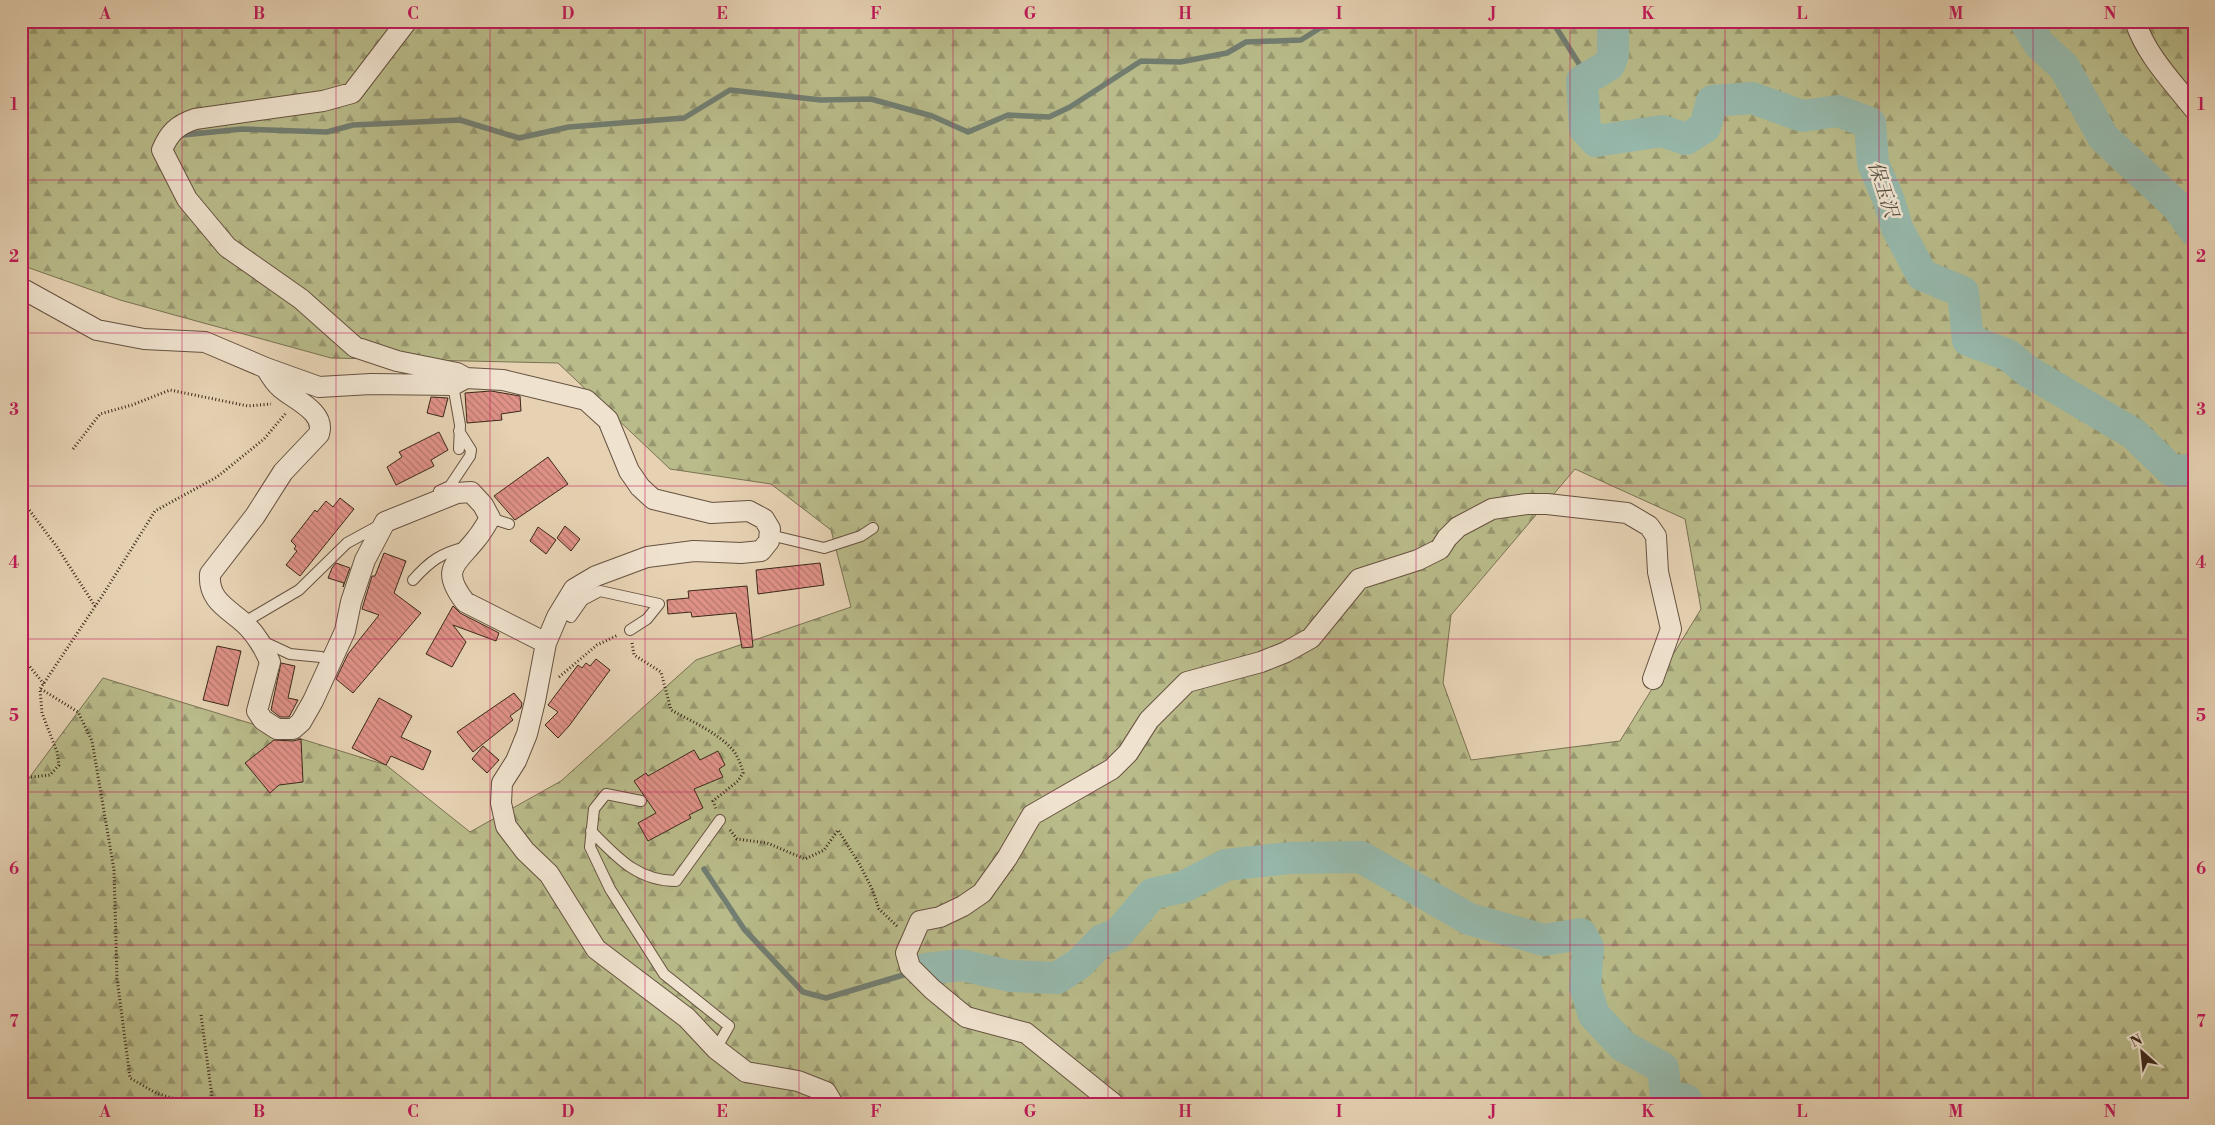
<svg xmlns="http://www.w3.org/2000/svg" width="2215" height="1125" font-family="'Libre Bodoni','Noto Serif JP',serif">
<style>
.forest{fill:url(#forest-firs);stroke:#7a7252;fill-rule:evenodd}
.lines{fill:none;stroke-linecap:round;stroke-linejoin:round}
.stream{stroke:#727e71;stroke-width:5.5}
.river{stroke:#96b8ab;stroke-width:32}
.building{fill:url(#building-back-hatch);stroke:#3c281a}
.lane-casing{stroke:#665240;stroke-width:12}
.street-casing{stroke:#665240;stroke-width:22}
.path{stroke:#3c281a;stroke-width:3;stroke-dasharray:1 2.5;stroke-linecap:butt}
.lane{stroke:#efe2ce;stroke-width:10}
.street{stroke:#efe2ce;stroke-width:20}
.grid{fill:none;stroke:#c2185b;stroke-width:1;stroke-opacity:0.55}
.labels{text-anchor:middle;stroke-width:5;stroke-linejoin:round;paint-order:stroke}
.water-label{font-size:19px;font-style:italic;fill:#524c3e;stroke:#efe2ce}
.neatline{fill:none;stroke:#c2185b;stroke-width:2}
.grid-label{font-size:16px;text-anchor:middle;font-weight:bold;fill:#c2185b}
</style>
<defs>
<pattern id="forest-firs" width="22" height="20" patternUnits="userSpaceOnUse" patternTransform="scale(1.25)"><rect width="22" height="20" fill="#b9bb8a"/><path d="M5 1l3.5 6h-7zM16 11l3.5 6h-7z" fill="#989870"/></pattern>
<pattern id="building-back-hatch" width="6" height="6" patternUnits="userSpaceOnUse" patternTransform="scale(1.25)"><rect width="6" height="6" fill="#e09288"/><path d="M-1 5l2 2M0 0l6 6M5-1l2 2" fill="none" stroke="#b7776e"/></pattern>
</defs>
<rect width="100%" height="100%" fill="#e6d2b3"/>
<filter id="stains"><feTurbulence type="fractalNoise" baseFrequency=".004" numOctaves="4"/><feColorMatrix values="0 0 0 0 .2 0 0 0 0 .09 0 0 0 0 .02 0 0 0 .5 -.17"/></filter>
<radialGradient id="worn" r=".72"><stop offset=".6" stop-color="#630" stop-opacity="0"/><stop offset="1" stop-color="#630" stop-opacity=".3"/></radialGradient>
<path class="forest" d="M21,21H2194V1104H21V789L103,678L386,765L470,832L561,781L696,660L851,607L831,530L771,484L670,469L558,363L331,358L120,300L21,265ZM1575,469L1685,519L1701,609L1620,741L1471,760L1443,683L1451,615Z"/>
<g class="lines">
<path class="stream" d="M1552,21L1588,78
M183,135L242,129L327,132L353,125L460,120L519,138L569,127L684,118L730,90L821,100L871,99L932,116L968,132L1008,115L1049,117L1070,107L1141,61L1180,62L1227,53L1246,42L1301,40L1320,28L1349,21
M704,869L744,929L803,992L826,998L910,973"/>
<path class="river" d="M1613,21V55L1609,65L1582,81L1585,129L1596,141L1662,131L1686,139L1705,127L1712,101L1752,98L1802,116L1838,111L1870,123L1873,163L1889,201L1897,228L1922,275L1963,292L1968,340L2008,355L2029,372L2134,434L2172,471L2194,470
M2025,21L2039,44L2064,67L2103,137L2177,206L2194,230
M926,969L961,965L1010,976L1057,978L1080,963L1102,940L1118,934L1152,894L1183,887L1226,865L1289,858L1361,857L1469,919L1544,940L1581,934L1588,947L1585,987L1594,1015L1623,1046L1663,1068L1666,1096L1686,1100L1688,1104"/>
</g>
<path class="building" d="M491,391L520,396L521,411L501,414L502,420L467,423L465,393Z
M431,397L448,398L443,417L427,413Z
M439,432L448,450L431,460L434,466L396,485L387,467L402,457L399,452Z
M548,457L568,484L515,520L494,496Z
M340,498L354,509L300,576L286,565L297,551L294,549L296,546L291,541L315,510L317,512L326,501L333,507Z
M565,526L580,539L571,551L557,538Z
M538,527L556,540L546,554L530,541Z
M384,553L406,561L394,593L421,613L353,693L336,679L348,654L379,615L362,609L372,576H375Z
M336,563L350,568L343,587L344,583L328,578L332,568Z
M820,563L824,585L758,594L756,570Z
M747,586L753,647L742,648L736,613L692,617L691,612L668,614L667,600L689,598L688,591Z
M453,606L460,613L499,633L496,641L453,625L466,642L452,667L426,654Z
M217,646L241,651L228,706L203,700Z
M596,659L610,670L569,726L558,738L545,725L558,712L548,705L578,665L582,668L586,663L590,666Z
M281,663L295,666L288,698L298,700L289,717H280L271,710Z
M514,693L522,703L521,708L510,716L513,720L473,752L457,732Z
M379,698L412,716L401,737L431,751L423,770L391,756L386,765L352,748Z
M301,739L303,782L279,785L270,793L245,763L274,740L293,741Z
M483,746L499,760L487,773L472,759Z
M694,750L700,760L718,751L725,765L719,769L723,777L694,789L703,808L689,815L691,818L648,841L638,823L656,813L634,781L646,773L648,776Z"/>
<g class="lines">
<defs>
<path id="lane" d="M453,385L460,425L459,449
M439,491L450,486L470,456L471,450L459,431
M490,518L509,524
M770,535L824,548L861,536L873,528
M413,580C430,561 441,553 466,547
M561,611L571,617L583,600L600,591L659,604L647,619L630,630
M243,623L299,590L347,543L380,525
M262,641L290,654L321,657L331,663
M641,801L606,794L594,809L590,847L610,889L664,974L729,1026L716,1049
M591,831C617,857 637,881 676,881L720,820"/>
<path id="street" d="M407,21L352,93L323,101L195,119C177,125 169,133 162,150L187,199L227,247L301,299L355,347L397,361L457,373L466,378L503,380L586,400L608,420L629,471L640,487L653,499L711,513L749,511L764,519L770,529L769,541L761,551L741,553L694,551L647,557L596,576L574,589L557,617L546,643L535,701L527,734L516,761L502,783L501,803L506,826L525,851L549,874L596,949L687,1018L716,1049L746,1072L798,1081L826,1092L833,1104
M2135,21C2146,55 2172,81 2194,109
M21,288L97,330L144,339L205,342L266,368L319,387L371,384L453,385L466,378
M266,368C270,375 275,383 281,388C295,400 326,412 319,434L283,472L255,516L210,574C208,600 227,608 244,623C255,633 265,649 270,662L257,711L263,720L277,729H293L301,722L313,701L345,631L351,602L365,560L385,522L457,493L471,492L483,505L490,518C486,525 482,532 477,538C457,564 439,568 465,602L546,643
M1114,1104L1026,1033L966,1017L932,989L910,967L906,953L920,921L940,917L963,906L982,893L1007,858L1032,815L1112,769L1128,753L1149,720L1187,682L1261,662L1286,652L1311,638L1359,579L1418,560L1440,549L1447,538L1458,527L1492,509L1527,504H1547L1627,513L1649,526L1656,536L1658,572L1671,629L1653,679"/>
</defs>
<use href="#lane" class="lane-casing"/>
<use href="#street" class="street-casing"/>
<path class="path" d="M73,449L100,414L132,405L170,390L248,406L271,404
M21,499L57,547L95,606
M632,643L634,655L661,672L671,710C691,721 716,732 731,748C737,754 741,764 743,773L738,781L713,801L716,809
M21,656L44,684
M559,677L597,645L618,635
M41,689L78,712L92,741L114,870L117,978L130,1078L156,1093L191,1104
M21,774L32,777L50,775L59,765L57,752L42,713L40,689L104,593L155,511L217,477L264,439L286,413
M730,830L737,839L767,843L805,859L824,850L838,830L860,865L872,889L879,909L898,927
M201,1015L213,1104"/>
<use href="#lane" class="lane"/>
<use href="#street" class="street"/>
</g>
<path class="grid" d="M182,21V1104M336,21V1104M490,21V1104M645,21V1104M799,21V1104M953,21V1104M1108,21V1104M1262,21V1104M1416,21V1104M1570,21V1104M1725,21V1104M1879,21V1104M2033,21V1104M21,180H2194M21,333H2194M21,486H2194M21,639H2194M21,792H2194M21,945H2194"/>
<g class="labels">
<g class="water-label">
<text transform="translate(1884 189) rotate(72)" y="7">保玉沢</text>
</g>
</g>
<rect width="2215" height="1125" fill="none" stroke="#e6d2b3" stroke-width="55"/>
<g transform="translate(2142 1052) rotate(333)" stroke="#efe2ce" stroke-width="4" paint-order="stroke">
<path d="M0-4L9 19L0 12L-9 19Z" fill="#3c281a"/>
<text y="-8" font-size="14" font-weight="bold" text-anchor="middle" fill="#3c281a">N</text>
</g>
<rect x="28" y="28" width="2160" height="1070" class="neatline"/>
<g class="grid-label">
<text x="105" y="19">A</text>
<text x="259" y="19">B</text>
<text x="413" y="19">C</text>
<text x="568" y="19">D</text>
<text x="722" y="19">E</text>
<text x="876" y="19">F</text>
<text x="1030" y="19">G</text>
<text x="1185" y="19">H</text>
<text x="1339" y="19">I</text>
<text x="1493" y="19">J</text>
<text x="1648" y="19">K</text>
<text x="1802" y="19">L</text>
<text x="1956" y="19">M</text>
<text x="2110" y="19">N</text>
<text x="14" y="110">1</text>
<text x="2201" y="110">1</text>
<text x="14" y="262">2</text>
<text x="2201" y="262">2</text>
<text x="14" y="415">3</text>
<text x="2201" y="415">3</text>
<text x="14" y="568">4</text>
<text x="2201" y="568">4</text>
<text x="14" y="721">5</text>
<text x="2201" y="721">5</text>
<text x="14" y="874">6</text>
<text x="2201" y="874">6</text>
<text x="14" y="1027">7</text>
<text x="2201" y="1027">7</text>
<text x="105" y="1117">A</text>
<text x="259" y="1117">B</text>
<text x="413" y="1117">C</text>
<text x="568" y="1117">D</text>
<text x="722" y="1117">E</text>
<text x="876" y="1117">F</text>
<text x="1030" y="1117">G</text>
<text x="1185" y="1117">H</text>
<text x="1339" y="1117">I</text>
<text x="1493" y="1117">J</text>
<text x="1648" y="1117">K</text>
<text x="1802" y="1117">L</text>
<text x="1956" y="1117">M</text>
<text x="2110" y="1117">N</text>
</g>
<rect width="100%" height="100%" filter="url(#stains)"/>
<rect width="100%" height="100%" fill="url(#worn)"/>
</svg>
